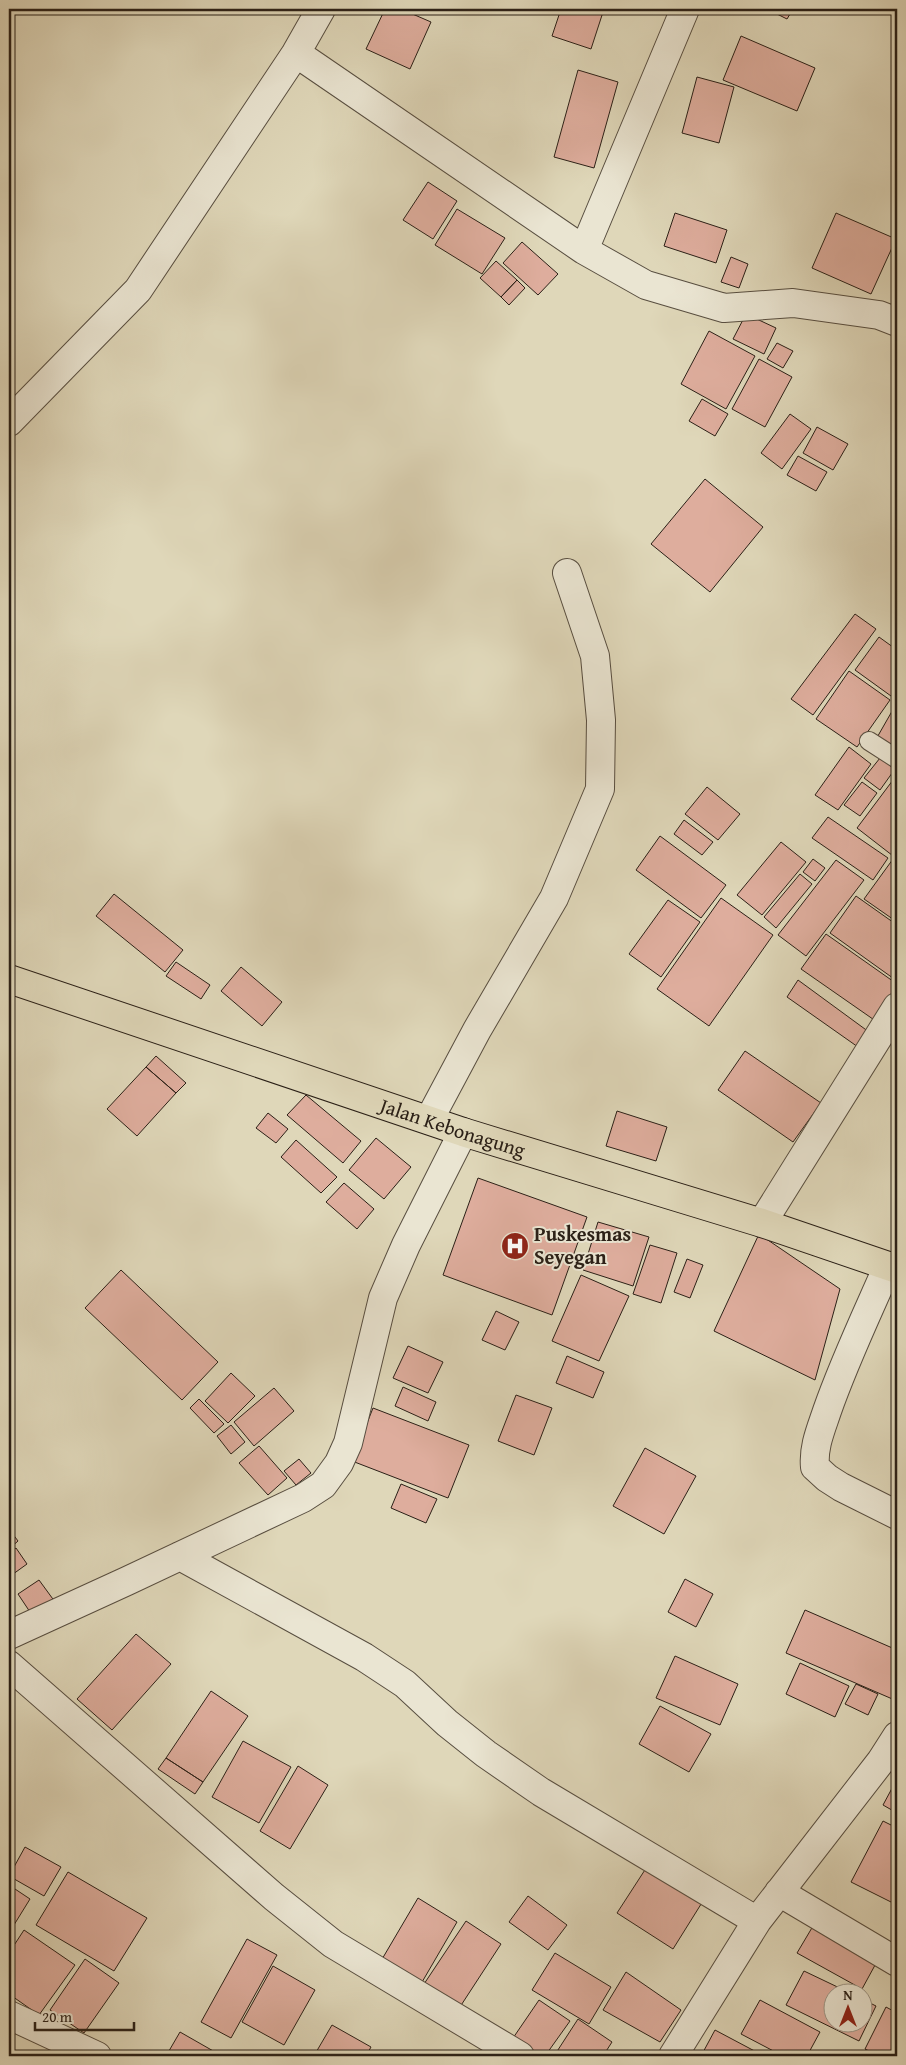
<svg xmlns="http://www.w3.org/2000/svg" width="906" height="2065" font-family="'Gentium Book Plus',serif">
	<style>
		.building { fill: #dead9d; stroke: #2b2017 }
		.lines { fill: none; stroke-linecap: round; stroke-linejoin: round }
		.service-casing { stroke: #584e40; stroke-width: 20 }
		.minor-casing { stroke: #584e40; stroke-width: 30 }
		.primary-casing { stroke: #2b2017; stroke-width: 30 }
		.service { stroke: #eae5d2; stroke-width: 18 }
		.minor { stroke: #eae5d2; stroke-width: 28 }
		.primary { stroke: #dfd7b9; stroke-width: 28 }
		.labels { text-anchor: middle; stroke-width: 4; stroke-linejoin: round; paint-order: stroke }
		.street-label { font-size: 20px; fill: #2b2017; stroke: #eae5d2 }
		.poi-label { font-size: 20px; font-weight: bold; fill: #2b2017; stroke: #eae5d2; text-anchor: start }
	</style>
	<rect width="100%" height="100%" fill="#dfd7b9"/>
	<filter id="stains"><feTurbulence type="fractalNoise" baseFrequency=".004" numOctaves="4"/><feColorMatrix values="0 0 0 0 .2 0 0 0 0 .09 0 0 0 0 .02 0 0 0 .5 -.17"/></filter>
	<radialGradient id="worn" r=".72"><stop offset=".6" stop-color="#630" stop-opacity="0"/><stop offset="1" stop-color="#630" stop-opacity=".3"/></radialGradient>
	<path class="building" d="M385,9H401L431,22L410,69L366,49Z
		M561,9H604L591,49L552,36Z
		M767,9H793L787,19Z
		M741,36L815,68L797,111L723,80Z
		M578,70L618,82L594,168L554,157Z
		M697,77L734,87L719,143L682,133Z
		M428,182L457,201L433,239L403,220Z
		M457,209L505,238L482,274L435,245Z
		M675,213L727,230L716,263L664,246Z
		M836,213L896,239L871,294L812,268Z
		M522,242L558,274L538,295L503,263Z
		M731,257L748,264L739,288L721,282Z
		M496,261L517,280L501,297L480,278Z
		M517,280L525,288L509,305L501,297Z
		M746,314L776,328L764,354L733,339Z
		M709,331L755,356L726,409L681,384Z
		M777,343L793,351L783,368L767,359Z
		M759,359L792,377L765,427L732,409Z
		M702,399L728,414L715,436L689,421Z
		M790,414L811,429L782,469L761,453Z
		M817,427L848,444L833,470L803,453Z
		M798,456L827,472L816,491L787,475Z
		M705,479L763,527L710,592L651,544Z
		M855,614L876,629L813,715L791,699Z
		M879,637L897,650V688L891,696L855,670Z
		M849,671L890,700L857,747L816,719Z
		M895,706L897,707V754L875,741Z
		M849,747L871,764L838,810L815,795Z
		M880,758L895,769L880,790L864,778Z
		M896,776H897V859L857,828Z
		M862,782L877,793L860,816L844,805Z
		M707,787L740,814L718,840L685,814Z
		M828,817L888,858L873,880L812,838Z
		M684,820L713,842L702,855L674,834Z
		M660,836L726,885L701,918L636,870Z
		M781,842L806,862L762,915L737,895Z
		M813,859L825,868L815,881L803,872Z
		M893,859L897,862V922L864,899Z
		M836,860L864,880L806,956L778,935Z
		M800,874L812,884L776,928L764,917Z
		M114,894L183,950L165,972L96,916Z
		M856,896L897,925V981L830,933Z
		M721,898L773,935L709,1026L657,989Z
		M668,900L700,922L661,977L629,954Z
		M826,934L897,984V999L880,1024L801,969Z
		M176,962L210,985L201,999L166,976Z
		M241,967L282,1002L262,1026L221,991Z
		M798,980L869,1032L858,1047L787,997Z
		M745,1051L821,1103L793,1142L718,1090Z
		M156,1056L186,1083L176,1093L146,1067Z
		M146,1067L176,1093L137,1136L107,1109Z
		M306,1095L361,1141L343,1163L287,1115Z
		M617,1111L667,1127L656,1161L606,1146Z
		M268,1113L288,1129L276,1143L256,1128Z
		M376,1138L411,1167L384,1199L349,1170Z
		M296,1140L337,1177L321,1193L281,1157Z
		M478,1178L587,1217L552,1315L443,1275Z
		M344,1183L374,1209L357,1229L326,1202Z
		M598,1222L649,1237L633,1286L583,1270Z
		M759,1234L840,1289L815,1380L714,1331Z
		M650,1245L677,1253L661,1303L633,1294Z
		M687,1259L703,1265L690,1298L674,1292Z
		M121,1270L218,1362L182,1400L85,1308Z
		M581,1275L629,1296L599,1361L552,1341Z
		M496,1311L519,1322L505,1350L482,1340Z
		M408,1346L443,1362L428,1393L393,1378Z
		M567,1356L604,1372L593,1398L556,1383Z
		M231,1373L255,1396L228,1423L205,1401Z
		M403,1387L436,1402L428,1421L395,1406Z
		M274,1388L294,1411L254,1446L234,1422Z
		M516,1395L552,1408L534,1455L498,1441Z
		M199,1399L224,1424L214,1433L190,1408Z
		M373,1408L469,1445L448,1498L352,1461Z
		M231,1425L245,1442L231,1454L217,1436Z
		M259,1446L287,1478L268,1495L239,1463Z
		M645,1448L696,1476L664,1534L613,1506Z
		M299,1459L311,1473L296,1485L284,1471Z
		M401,1484L437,1499L426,1523L391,1508Z
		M9,1529L18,1541L9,1549Z
		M16,1548L27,1564L9,1577V1553Z
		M685,1579L713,1594L696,1627L668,1612Z
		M39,1580L58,1606L36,1621L18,1594Z
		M805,1610L897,1650V1701L786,1653Z
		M136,1634L171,1664L112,1730L77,1699Z
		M675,1656L738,1684L720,1725L656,1698Z
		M800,1663L849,1686L835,1717L786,1694Z
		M856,1684L878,1694L868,1715L845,1704Z
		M211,1691L248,1716L203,1782L166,1758Z
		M660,1706L711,1734L689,1772L639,1744Z
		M243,1741L291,1767L259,1823L212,1797Z
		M166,1758L203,1782L195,1794L158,1769Z
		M298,1766L328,1785L290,1849L260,1831Z
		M897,1779V1813L883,1805Z
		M883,1821L897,1828V1905L851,1882Z
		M25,1847L61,1867L44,1896L9,1876Z
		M652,1859L708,1893L673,1949L617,1913Z
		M68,1872L147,1918L114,1971L36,1925Z
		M9,1885L30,1899L9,1933Z
		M528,1896L567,1925L548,1950L509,1922Z
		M418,1898L457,1922L418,1989L378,1966Z
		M466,1921L501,1944L456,2013L420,1990Z
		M816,1921L880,1956L862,1989L797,1953Z
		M24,1930L75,1965L39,2015L9,1994V1953Z
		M247,1939L277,1955L231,2038L201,2022Z
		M555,1953L611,1987L589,2024L532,1990Z
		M85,1959L119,1983L84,2033L50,2010Z
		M273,1966L315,1990L284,2045L242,2022Z
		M804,1971L848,1992H834V2022H864V2000L876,2006L859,2041L786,2005Z
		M626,1972L681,2010L660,2042L603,2010Z
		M539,2000L570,2021L545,2056H532L511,2041Z
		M760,2000L820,2032L807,2056H783L741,2034Z
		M886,2007L897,2013V2056H879L865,2049Z
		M578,2019L612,2042L603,2056H554Z
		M332,2025L371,2047L366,2056H319L315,2054Z
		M715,2030L764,2056H701Z
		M180,2032L222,2056H166Z"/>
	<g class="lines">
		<g class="service-casing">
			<path id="service" d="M869,741L897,759"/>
		</g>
		<g class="minor-casing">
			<path id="minor" d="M296,53L584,250L646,285L724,308L793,303L879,315L897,322
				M584,250L685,9
				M9,422L138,290L296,53L321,9
				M429,1120L477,1030L554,898L600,789L601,720L595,656L567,573
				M762,1223L897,1007
				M888,1266C867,1314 844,1362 827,1411C821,1429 813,1447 815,1467L827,1478L841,1487L897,1515
				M180,1556L364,1657L405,1684L447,1723L486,1754L541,1792L757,1921
				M9,1635L127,1581L303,1498L323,1485L339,1463L348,1443L383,1298L406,1245L463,1132
				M9,1665L274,1897L333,1944L520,2056
				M779,1892L897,1962
				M9,2015L97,2056
				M673,2056L757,1921L881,1761L897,1736"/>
		</g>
		<g class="primary-casing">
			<g id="primary">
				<path id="s1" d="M9,979L463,1132L762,1223L897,1269"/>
			</g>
		</g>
		<use href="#service" class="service"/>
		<use href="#minor" class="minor"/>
		<use href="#primary" class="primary"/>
	</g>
	<defs>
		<g id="hospital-disc" transform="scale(1.4375)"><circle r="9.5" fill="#8f2418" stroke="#eae5d2"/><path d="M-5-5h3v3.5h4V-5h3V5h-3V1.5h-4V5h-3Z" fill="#fff"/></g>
	</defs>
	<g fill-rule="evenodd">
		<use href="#hospital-disc" x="515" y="1246"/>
	</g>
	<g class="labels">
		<g class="street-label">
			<text dy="7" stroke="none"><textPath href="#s1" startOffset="468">Jalan Kebonagung</textPath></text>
		</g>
		<g class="poi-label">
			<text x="534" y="1241">Puskesmas<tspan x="534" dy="23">Seyegan</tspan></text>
		</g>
	</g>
	<rect width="906" height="2065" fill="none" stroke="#dfd7b9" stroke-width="30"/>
	<rect x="10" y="10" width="886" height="2045" fill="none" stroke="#2b2017" stroke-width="2.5"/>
	<rect x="15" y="15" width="876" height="2035" fill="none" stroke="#2b2017"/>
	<g transform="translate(848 2008)"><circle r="24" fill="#eae5d2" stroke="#9e9687"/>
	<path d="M0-4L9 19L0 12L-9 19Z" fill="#8f2418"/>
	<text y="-8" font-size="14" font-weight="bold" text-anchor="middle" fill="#2b2017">N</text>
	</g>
	<path d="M35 2022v8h99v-8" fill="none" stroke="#2b2017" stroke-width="2.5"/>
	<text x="42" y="2022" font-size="15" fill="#2b2017" stroke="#eae5d2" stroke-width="4" paint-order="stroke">20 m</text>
	<rect width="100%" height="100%" filter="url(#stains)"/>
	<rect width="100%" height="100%" fill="url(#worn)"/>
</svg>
